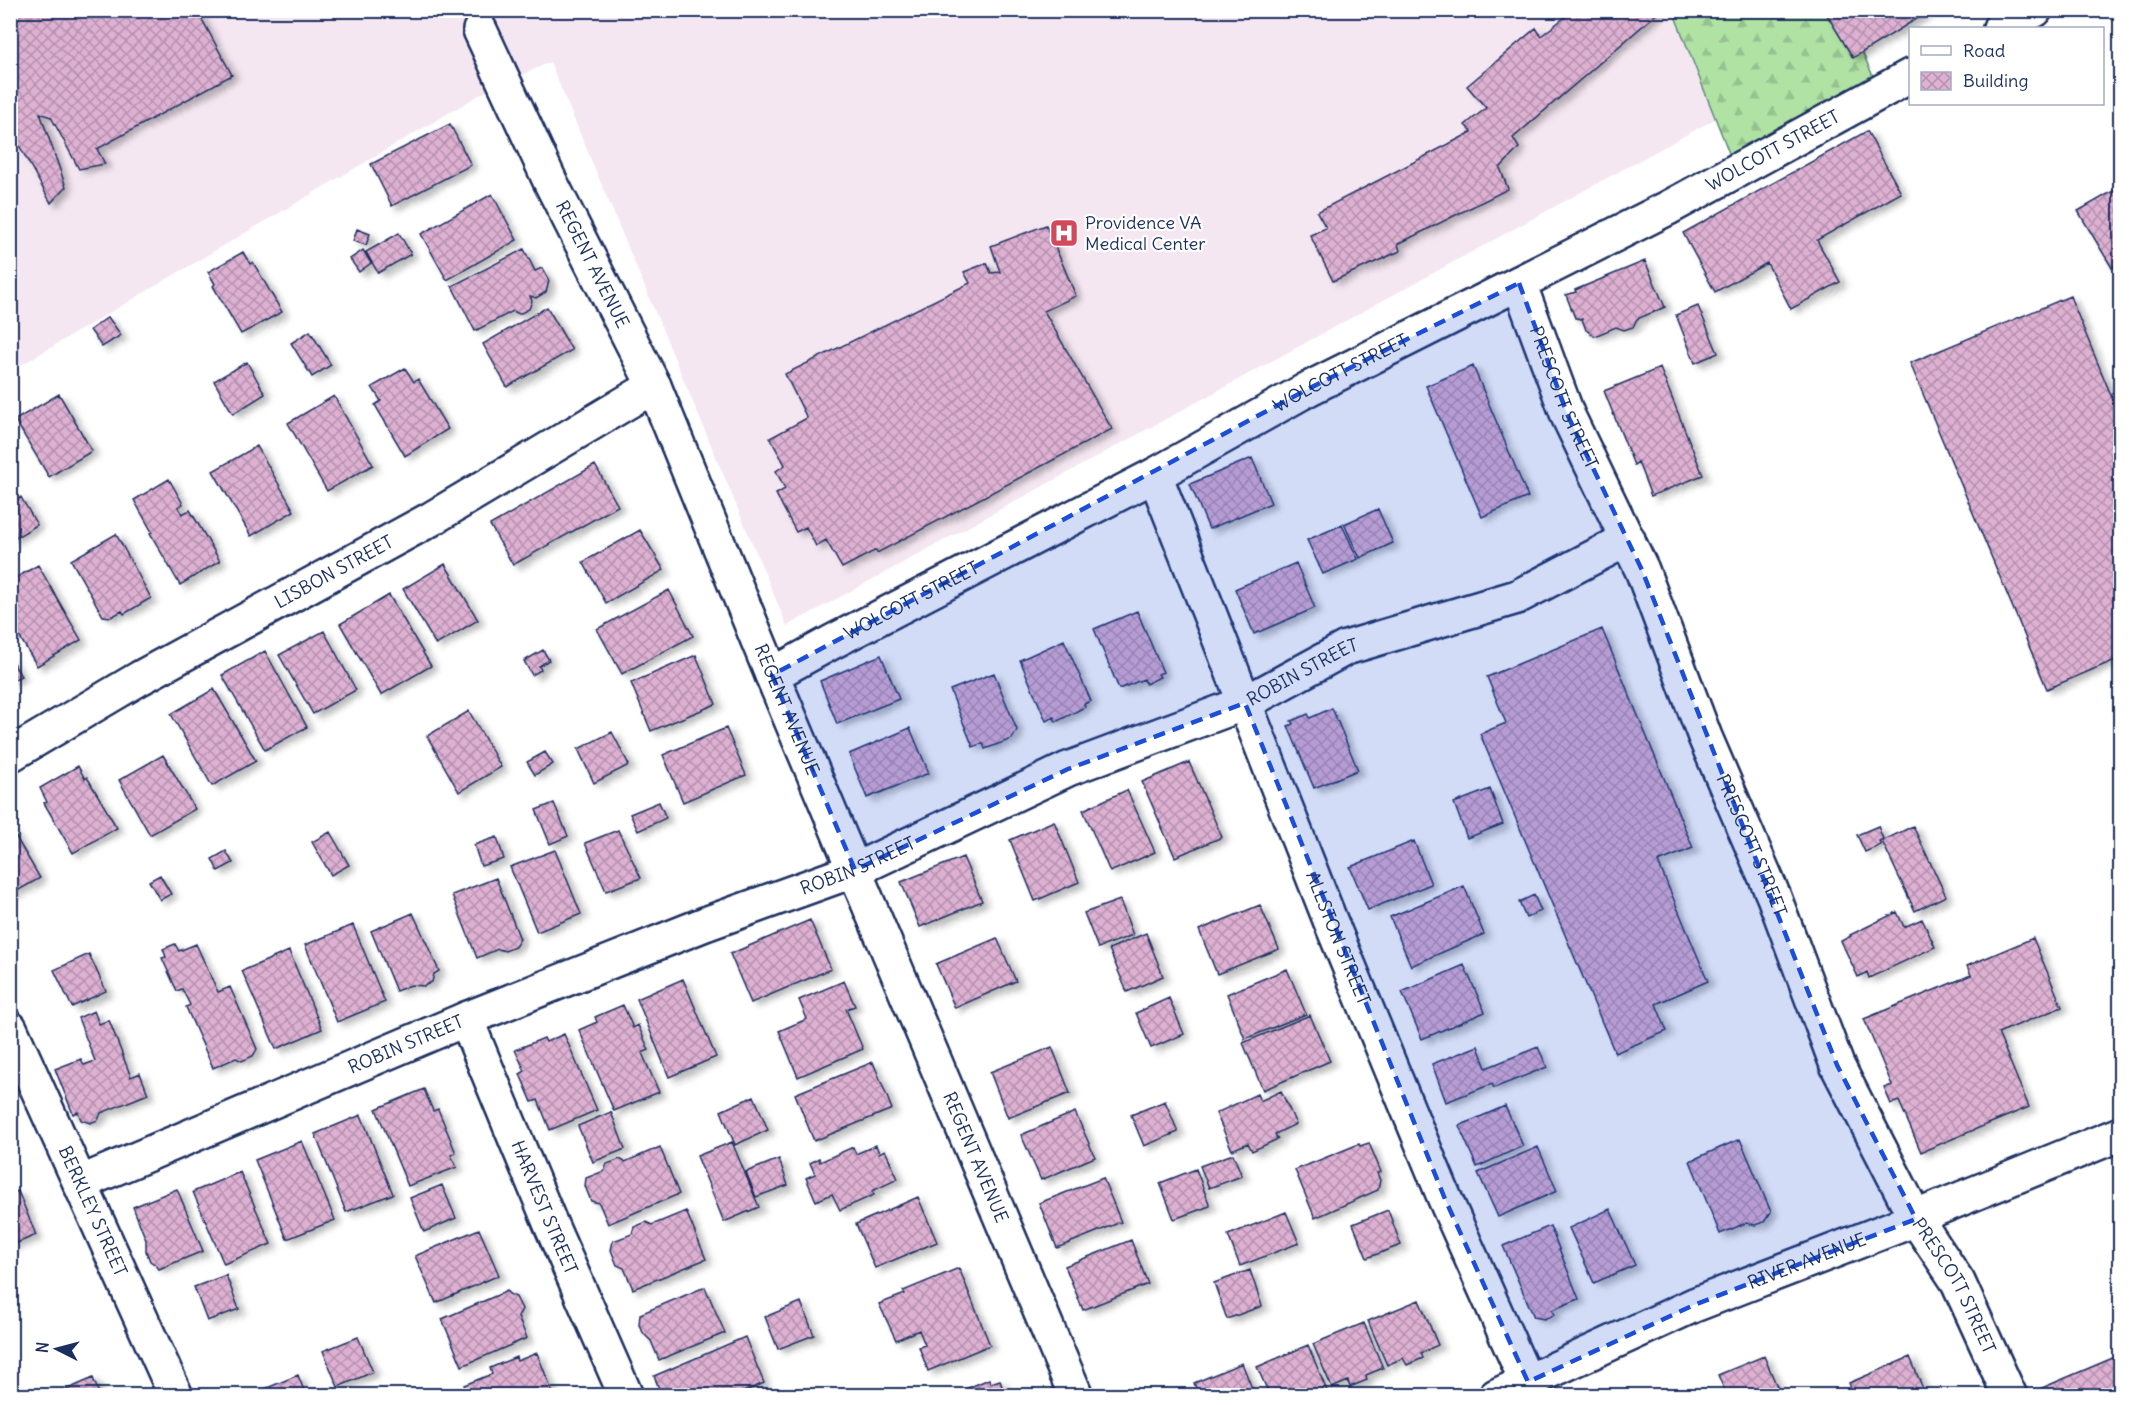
<svg xmlns="http://www.w3.org/2000/svg" width="2131" height="1406" font-family="Delius,sans-serif">
	<style>
		.built { fill: #f5e7f2 }
		.forest { fill: url(#forest-firs); stroke: #658880; stroke-width: 1.5 }
		.building { fill: url(#building-cross-hatch); stroke: #1b2f5e; stroke-width: 1.5; filter: url(#shadow) }
		.lines { fill: none; stroke-linecap: round; stroke-linejoin: round }
		.minor-casing { stroke: #1b2f5e; stroke-width: 38 }
		.tertiary-casing { stroke: #1b2f5e; stroke-width: 38 }
		.minor { stroke: #fff; stroke-width: 33 }
		.tertiary { stroke: #fff; stroke-width: 33 }
		.marked { fill: #1d4ed8; fill-opacity: 0.2; stroke: #1d4ed8; stroke-width: 4.5; stroke-dasharray: 12 8; stroke-linejoin: round }
		.labels { text-anchor: middle; stroke-width: 4.5; stroke-linejoin: round; paint-order: stroke }
		.street-label { font-size: 18px; fill: #1b2f5e; stroke: #fff }
		.poi-label { font-size: 18px; fill: #1b2f5e; stroke: #fff; text-anchor: start }
	</style>
	<defs>
		<pattern id="forest-firs" width="22" height="20" patternUnits="userSpaceOnUse" patternTransform="scale(1.5)"><rect width="22" height="20" fill="#afe2a3"/><path d="M5 1l3.5 6h-7zM16 11l3.5 6h-7z" fill="#96c28f"/></pattern>
		<pattern id="building-cross-hatch" width="8" height="8" patternUnits="userSpaceOnUse" patternTransform="scale(1.5)"><rect width="8" height="8" fill="#deb0d2"/><path d="M0 0l8 8M0 8l8-8" fill="none" stroke="#b390ae"/></pattern>
		<filter id="shadow"><feDropShadow dx="6" dy="4" stdDeviation="3" flood-color="#0004"/></filter>
	</defs>
	<rect width="100%" height="100%" fill="#fff"/>
	<filter id="ink" filterUnits="userSpaceOnUse"><feTurbulence type="fractalNoise" baseFrequency=".0167" numOctaves="2"/><feDisplacementMap in="SourceGraphic" scale="12" xChannelSelector="R" yChannelSelector="G"/><feConvolveMatrix kernelMatrix="1 2 1 2 8 2 1 2 1" color-interpolation-filters="sRGB"/></filter>
	<g filter="url(#ink)">
		<path class="built" d="M1720,10L1761,94L787,626L550,62L481,94L11,371L10,11Z"/>
		<path class="forest" d="M1673,11H1844L1876,83L1731,158Z"/>
		<path class="building" d="M10,10H197L232,75L97,149L105,164L79,169L51,117L40,113L66,187L51,203L10,129Z
			M1562,10H1661L1513,138L1519,148L1500,168L1508,189L1398,244L1400,251L1333,281L1310,235L1326,228L1317,212L1472,132L1465,125L1486,108L1467,86L1536,28L1541,36L1565,17Z
			M1824,10H1931L1853,58Z
			M450,124L471,165L392,206L371,164Z
			M1867,131L1901,193L1817,240L1840,282L1791,309L1767,263L1715,292L1683,233Z
			M2120,187V263L2112,268L2078,211Z
			M492,194L517,240L447,280L421,234Z
			M1046,225L1076,296L1044,311L1112,429L877,553L876,550L842,568L826,540L816,546L806,527L796,532L776,494L785,489L776,471L785,465L770,438L807,418L785,374L970,283L964,272L987,263L991,273L1000,272L991,246Z
			M357,229L370,234L366,245L353,241Z
			M399,233L411,254L378,273L366,252Z
			M524,249L535,271L542,268L549,281L546,292L536,298L530,296L532,301L529,309L519,314L513,311L475,331L452,286Z
			M363,250L371,263L359,272L350,259Z
			M243,252L250,264L253,262L282,312L241,334L213,286L215,284L208,272Z
			M1645,261L1665,307L1637,319L1633,327L1624,330L1616,327L1595,336L1586,330L1582,319L1575,318L1566,295L1576,292L1575,290Z
			M2070,296L2120,417V658L2047,689L1910,363Z
			M1698,306L1718,353L1695,363L1676,315Z
			M547,307L572,350L507,387L483,344Z
			M108,317L121,335L102,347L90,330Z
			M310,331L331,365L312,377L291,343Z
			M247,362L265,394L233,414L214,381Z
			M1473,366L1528,497L1482,517L1426,386Z
			M405,368L414,382L418,379L448,429L405,456L375,405L381,401L372,387Z
			M1660,368L1703,475L1651,496L1638,462L1634,465L1604,391Z
			M59,394L92,451L49,477L15,420Z
			M334,396L373,465L327,491L288,423Z
			M257,446L294,511L251,536L213,471Z
			M1252,458L1271,503L1209,529L1190,484Z
			M595,465L618,506L513,565L490,525Z
			M169,479L183,504L178,507L182,514L190,510L220,561L180,585L150,533L152,532L134,500Z
			M21,497L37,525L10,541V504Z
			M1378,509L1393,543L1360,558L1344,524Z
			M1342,525L1358,559L1323,574L1307,540Z
			M640,530L664,570L606,603L583,562Z
			M116,534L151,598L124,614L122,611L111,617L103,616L71,560Z
			M1296,563L1315,608L1254,634L1235,589Z
			M445,564L478,620L436,645L403,589Z
			M38,565L81,640L37,666L10,621V581Z
			M669,590L693,636L622,674L597,629Z
			M389,595L431,666L381,695L340,624Z
			M1137,611L1163,672L1158,674L1160,677L1146,684L1144,679L1119,689L1094,629Z
			M1602,629L1693,848L1658,862L1708,981L1656,1004L1667,1031L1615,1053L1480,734L1506,723L1487,677Z
			M324,631L356,690L313,714L279,655Z
			M1064,640L1091,701L1084,704L1085,707L1056,722L1054,717L1046,721L1020,660Z
			M543,650L549,660L539,666L541,670L532,675L524,661Z
			M265,651L307,727L265,750L222,675Z
			M696,655L716,704L651,731L631,683Z
			M881,655L899,699L837,724L820,681Z
			M10,658L21,676L10,682Z
			M994,673L1017,730L1012,739L985,749L983,743L973,747L950,690Z
			M214,689L256,761L212,786L171,714Z
			M1332,708L1358,770L1314,788L1288,726L1293,724L1291,721L1308,714L1310,718Z
			M469,711L501,767L459,792L427,736Z
			M726,728L746,775L683,802L663,755Z
			M910,728L929,773L867,798L849,754Z
			M612,732L629,765L594,783L578,749Z
			M545,752L553,764L535,775L527,762Z
			M163,755L195,809L150,835L119,780Z
			M1189,762L1222,837L1175,857L1142,782Z
			M78,766L85,779L87,777L117,828L73,853L44,803L47,802L40,788Z
			M1490,789L1503,824L1467,838L1454,803Z
			M1127,790L1155,852L1110,872L1083,810Z
			M659,802L666,818L638,831L630,814Z
			M554,803L568,836L550,844L536,810Z
			M1054,821L1079,882L1035,901L1010,840Z
			M1878,826L1883,839L1879,841L1881,845L1865,852L1857,835Z
			M1913,826L1946,896L1915,911L1882,841Z
			M10,827L40,878L10,895Z
			M618,830L641,878L606,891L585,843Z
			M330,832L349,865L331,875L312,842Z
			M497,837L504,859L481,866L474,845Z
			M1414,841L1431,884L1368,910L1350,867Z
			M555,850L581,914L537,932L510,867Z
			M226,851L233,863L218,871L212,859Z
			M963,857L982,901L920,927L901,882Z
			M160,875L171,894L160,900L149,881Z
			M496,878L520,939L515,947L505,951L498,949L477,958L452,895Z
			M1464,886L1484,934L1411,966L1390,917Z
			M1534,895L1541,911L1526,918L1519,902Z
			M1120,900L1133,935L1098,948L1084,913Z
			M1260,905L1279,949L1217,974L1199,930Z
			M1897,912L1904,927L1922,919L1935,947L1869,978L1867,972L1858,977L1841,941L1851,936L1850,935Z
			M413,913L439,971L434,974L432,982L424,986L411,985L396,991L371,931Z
			M810,920L831,969L751,1003L730,954Z
			M353,925L385,1002L337,1022L305,945Z
			M1146,933L1163,976L1127,992L1109,949Z
			M997,938L1016,981L955,1008L936,964Z
			M2033,938L2062,1007L1998,1033L2029,1107L1921,1152L1899,1101L1891,1104L1884,1088L1892,1085L1864,1019L1971,975L1967,966Z
			M175,944L179,951L196,944L218,992L230,987L257,1049L253,1056L242,1061L236,1058L213,1068L186,1007L190,1005L182,989L177,991L162,958L166,957L163,949Z
			M289,951L322,1029L276,1049L242,971Z
			M89,954L106,991L72,1007L54,970Z
			M1464,965L1485,1012L1422,1039L1402,992Z
			M1287,969L1306,1014L1245,1039L1227,994Z
			M683,979L716,1057L669,1077L637,999Z
			M844,981L855,1006L846,1009L863,1049L798,1077L779,1031L807,1019L799,1000Z
			M1169,998L1184,1034L1151,1048L1136,1013Z
			M623,1005L633,1028L638,1025L649,1050L642,1053L659,1092L614,1111L579,1030L597,1022L595,1017Z
			M94,1011L99,1024L109,1020L131,1077L140,1073L148,1094L101,1113L98,1120L90,1123L81,1120L78,1112L73,1114L55,1069L81,1059L84,1065L95,1061L78,1018Z
			M1310,1015L1330,1061L1263,1090L1243,1043Z
			M564,1034L597,1110L550,1130L538,1100L532,1102L520,1074L525,1071L515,1050L544,1038L546,1042Z
			M1478,1046L1486,1068L1538,1047L1547,1067L1494,1088L1492,1084L1446,1102L1432,1064Z
			M1052,1047L1070,1093L1008,1118L990,1072Z
			M873,1062L892,1109L814,1141L795,1094Z
			M424,1089L433,1111L438,1109L456,1153L451,1155L457,1167L408,1186L376,1109Z
			M1281,1091L1296,1124L1275,1134L1278,1139L1252,1151L1248,1143L1232,1150L1216,1113L1257,1094L1260,1101Z
			M754,1096L768,1130L735,1145L721,1111Z
			M1165,1101L1178,1132L1144,1146L1131,1115Z
			M1505,1106L1523,1146L1477,1167L1459,1126Z
			M611,1112L625,1149L593,1162L578,1126Z
			M1075,1112L1095,1157L1041,1180L1021,1135Z
			M361,1115L393,1194L346,1212L315,1134Z
			M1740,1139L1771,1212L1764,1222L1755,1225L1746,1223L1720,1234L1690,1161Z
			M302,1141L335,1220L287,1239L255,1160Z
			M732,1142L759,1207L724,1222L697,1156Z
			M1369,1143L1381,1172L1377,1173L1380,1180L1378,1190L1315,1218L1295,1170L1359,1144L1360,1146Z
			M876,1145L879,1153L885,1150L898,1179L872,1191L874,1195L840,1210L832,1194L816,1201L806,1178L815,1174L810,1163L819,1158L820,1162L853,1147L856,1154Z
			M660,1147L679,1194L608,1224L599,1203L591,1201L585,1186L586,1178L604,1171L607,1164L620,1159L625,1162Z
			M1538,1147L1557,1191L1498,1217L1478,1173Z
			M1233,1154L1242,1176L1209,1188L1200,1166Z
			M779,1159L788,1185L756,1197L746,1172Z
			M1196,1169L1210,1206L1174,1219L1160,1183Z
			M240,1172L271,1244L224,1264L193,1192Z
			M1103,1178L1121,1222L1057,1248L1039,1203Z
			M442,1185L456,1218L424,1232L410,1198Z
			M177,1189L203,1251L159,1269L156,1265L150,1261L146,1251V1240L133,1207Z
			M18,1191L36,1235L10,1246V1194Z
			M918,1197L937,1242L875,1268L856,1224Z
			M1610,1209L1635,1265L1594,1283L1569,1228Z
			M1388,1210L1401,1245L1367,1258L1353,1224Z
			M686,1211L706,1259L633,1289L624,1268L617,1265L611,1250L613,1241L632,1234L634,1227L646,1222L652,1225Z
			M1286,1212L1299,1243L1240,1266L1228,1235Z
			M1550,1226L1579,1299L1552,1310L1554,1315L1544,1319L1534,1317L1503,1246Z
			M479,1229L499,1275L436,1303L415,1256Z
			M1131,1240L1148,1284L1083,1310L1065,1266Z
			M959,1268L990,1345L928,1371L919,1347L925,1345L919,1330L896,1340L879,1304L905,1294L903,1291Z
			M1250,1270L1262,1306L1227,1319L1214,1283Z
			M226,1275L239,1309L207,1321L194,1287Z
			M705,1287L725,1333L659,1360L651,1341L644,1334L639,1325L640,1314Z
			M507,1291L509,1294L516,1297L522,1309L518,1317L527,1338L462,1366L442,1319Z
			M1419,1300L1438,1345L1421,1353L1423,1358L1407,1365L1403,1358L1387,1365L1368,1321Z
			M801,1302L814,1335L778,1349L765,1317Z
			M1364,1323L1383,1368L1366,1375L1367,1380L1350,1387L1348,1381L1332,1388L1313,1344Z
			M358,1337L373,1372L338,1387L323,1351Z
			M745,1337L764,1383L734,1396H662L654,1376Z
			M1308,1345L1327,1391L1324,1392L1326,1396H1270L1257,1367Z
			M537,1353L554,1396H469L464,1385L492,1374L490,1368L516,1357L517,1361Z
			M2120,1355V1396H2023Z
			M1764,1356L1781,1396H1727L1718,1375Z
			M1910,1357L1926,1396H1854L1849,1383Z
			M1242,1363L1255,1396H1199L1194,1383Z
			M298,1375L306,1396H248Z
			M93,1378L100,1396H52Z
			M989,1379L991,1383L1000,1380L1005,1396H949Z"/>
		<g class="lines">
			<g class="minor-casing">
				<g id="minor">
					<path d="M2000,28L2035,10"/>
					<path id="s1" d="M480,30L550,181L654,386L772,675L1076,1396"/>
					<path id="s2" d="M1519,283L1568,416L1642,570L1705,737L1774,897L1837,1065L1916,1219L1958,1282L2010,1396"/>
					<path id="s3" d="M1155,475L1330,920L1445,1199L1533,1396"/>
					<path id="s4" d="M772,675L832,642L1155,475L1308,389L1668,208L1910,76"/>
					<path id="s5" d="M10,755L140,678L431,519L654,386"/>
					<path id="s6" d="M466,1019L551,1225L626,1396"/>
					<path id="s7" d="M10,1028L176,1396"/>
					<path id="s8" d="M80,1183L466,1019L705,924L855,870L1068,769L1245,703L1346,648L1517,597L1628,539"/>
				</g>
			</g>
			<g class="tertiary-casing">
				<g id="tertiary">
					<path id="s9" d="M1496,1396L1694,1305L1916,1219L1926,1213L2120,1134"/>
				</g>
			</g>
			<use href="#minor" class="minor"/>
			<use href="#tertiary" class="tertiary"/>
		</g>
	</g>
	<path class="marked" d="M1519,283L1568,416L1642,570L1837,1065L1916,1219L1694,1305L1528,1382L1445,1199L1245,703L1068,769L855,870L772,675L1308,389Z"/>
	<defs>
		<g id="hospital-square" transform="scale(1.5)"><rect x="-9" y="-9" width="18" height="18" rx="4" fill="#d1495b" stroke="#fff"/><path d="M-5-5h3v3.5h4V-5h3V5h-3V1.5h-4V5h-3Z" fill="#fff"/></g>
	</defs>
	<g fill-rule="evenodd">
		<use href="#hospital-square" x="1064" y="233"/>
	</g>
	<g class="labels">
		<g class="street-label">
			<text dy="6" stroke="none"><textPath href="#s4" startOffset="1130">WOLCOTT STREET</textPath></text>
			<text dy="6" stroke="none"><textPath href="#s1" startOffset="260">REGENT AVENUE</textPath></text>
			<text dy="6" stroke="none"><textPath href="#s4" startOffset="644">WOLCOTT STREET</textPath></text>
			<text dy="6" stroke="none"><textPath href="#s2" startOffset="123">PRESCOTT STREET</textPath></text>
			<text dy="6" stroke="none"><textPath href="#s5" startOffset="372">LISBON STREET</textPath></text>
			<text dy="6" stroke="none"><textPath href="#s4" startOffset="158">WOLCOTT STREET</textPath></text>
			<text dy="6" stroke="none"><textPath href="#s8" startOffset="1326">ROBIN STREET</textPath></text>
			<text dy="6" stroke="none"><textPath href="#s1" startOffset="746">REGENT AVENUE</textPath></text>
			<text dy="6" stroke="none"><textPath href="#s2" startOffset="609">PRESCOTT STREET</textPath></text>
			<text dy="6" stroke="none"><textPath href="#s8" startOffset="840">ROBIN STREET</textPath></text>
			<text dy="6" stroke="none"><textPath href="#s3" startOffset="498">ALLSTON STREET</textPath></text>
			<text dy="6" stroke="none"><textPath href="#s8" startOffset="354">ROBIN STREET</textPath></text>
			<text dy="6" stroke="none"><textPath href="#s1" startOffset="1232">REGENT AVENUE</textPath></text>
			<text dy="6" stroke="none"><textPath href="#s6" startOffset="204">HARVEST STREET</textPath></text>
			<text dy="6" stroke="none"><textPath href="#s7" startOffset="201">BERKLEY STREET</textPath></text>
			<text dy="6" stroke="none"><textPath href="#s9" startOffset="339">RIVER AVENUE</textPath></text>
			<text dy="6" stroke="none"><textPath href="#s2" startOffset="1095">PRESCOTT STREET</textPath></text>
		</g>
		<g class="poi-label">
			<text x="1085" y="229">Providence VA<tspan x="1085" dy="21">Medical Center</tspan></text>
		</g>
	</g>
	<rect width="2131" height="1406" fill="none" stroke="#fff" stroke-width="36"/>
	<rect x="18" y="18" width="2095" height="1370" fill="none" stroke="#1b2f5e" stroke-width="2" filter="url(#ink)"/>
	<rect x="1909" y="27" width="195" height="78" fill="#ffffff" stroke="#a4acbf" stroke-width="1.5"/>
	<rect x="1921" y="46" width="30" height="9" fill="#ffffff" stroke="#a4acbf" stroke-width="1.5"/>
	<text x="1963" y="57" font-size="18" fill="#1b2f5e">Road</text>
	<rect x="1921" y="72" width="30" height="18" fill="url(#building-cross-hatch)" stroke="#a4acbf" stroke-width="1.5"/>
	<text x="1963" y="87" font-size="18" fill="#1b2f5e">Building</text>
	<g transform="translate(57 1349) rotate(276)" stroke="#ffffff" stroke-width="4.5" paint-order="stroke">
	<path d="M0-4.5L10 22L0 15L-10 22Z" fill="#1b2f5e"/>
	<text y="-9" font-size="16" font-weight="bold" text-anchor="middle" fill="#1b2f5e">N</text>
	</g>
</svg>
